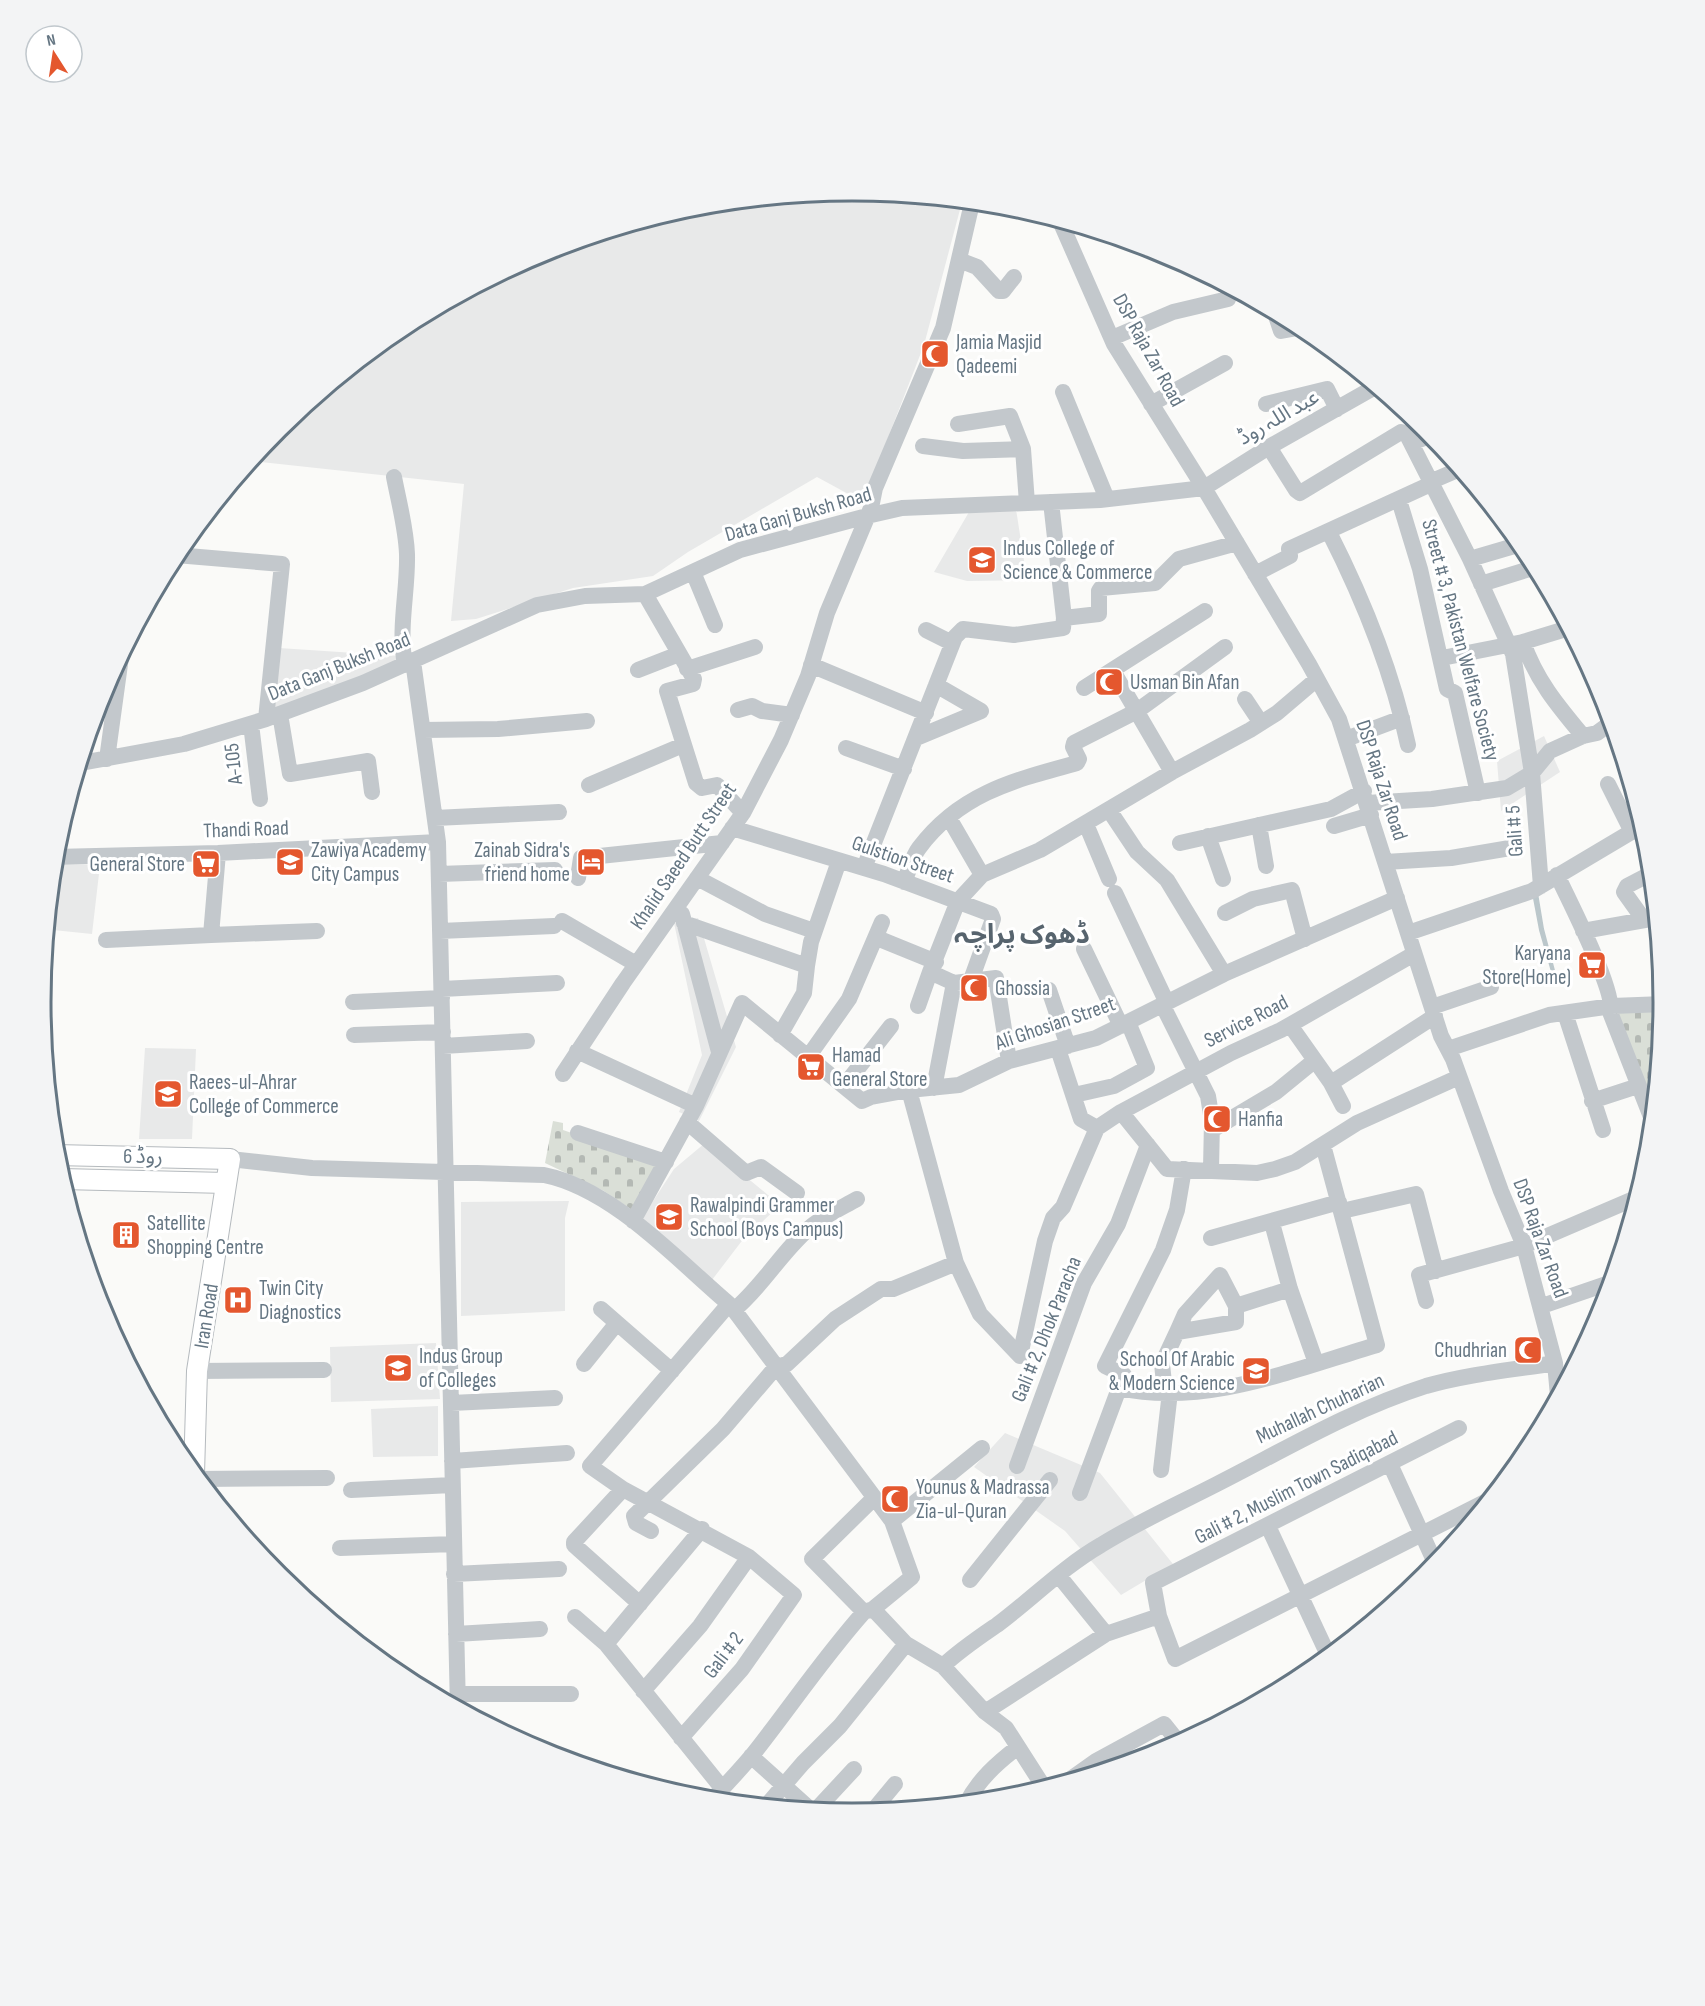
<svg xmlns="http://www.w3.org/2000/svg" width="1705" height="2006" font-family="'Sofia Sans Condensed','Noto Sans Arabic',sans-serif">
	<style>
		.built { fill: #e8e9e9 }
		.cemetery { fill: url(#cemetery-stones) }
		.lines { fill: none; stroke-linecap: round; stroke-linejoin: round }
		.stream { stroke: #bbc7cb; stroke-width: 4 }
		.major-casing { stroke: #b5babe; stroke-width: 22 }
		.minor { stroke: #c3c8cc; stroke-width: 16 }
		.major { stroke: #fff; stroke-width: 20 }
		.labels { text-anchor: middle; stroke-width: 6; stroke-linejoin: round; paint-order: stroke }
		.poi-label { font-size: 21px; fill: #657683; stroke: #fff; text-anchor: start }
		.street-label { font-size: 21px; fill: #657683; stroke: #fff }
		.district-label { font-size: 27px; font-weight: bold; fill: #57646e; stroke: #fff }
		.rim { fill: none; stroke: #657683; stroke-width: 3 }
	</style>
	<defs>
		<pattern id="cemetery-stones" width="16" height="16" patternUnits="userSpaceOnUse" patternTransform="scale(1.5)"><rect width="16" height="16" fill="#dadfd7"/><path d="M2 7V4a2 2 0 0 1 4 0v3zM10 15v-3a2 2 0 0 1 4 0v3z" fill="#b4b9b4"/></pattern>
	</defs>
	<rect width="100%" height="100%" fill="#fafaf8"/>
	<path class="built" d="M853,191L962,202L924,345L863,502L817,477L688,552L653,576L573,588L476,619L451,621L464,484L252,461L279,429L402,328L542,253L694,207Z
		M1016,509L1027,580L967,581L934,572L969,512Z
		M279,648L400,656L398,661L272,712Z
		M1544,736L1560,772L1501,811L1497,761Z
		M62,865H100L92,934L53,930Z
		M698,918L736,1047L699,1121L679,1112L702,1055L674,923Z
		M145,1048L196,1049L192,1139H139Z
		M705,1143L780,1205L741,1242L712,1280L640,1221L674,1169Z
		M569,1201L565,1218V1311L461,1316V1202Z
		M436,1343L440,1399L331,1402L330,1347Z
		M438,1406V1456L373,1457L371,1409Z
		M1005,1433L1100,1473L1173,1564L1121,1595L1065,1531L974,1467Z"/>
	<path class="cemetery" d="M1664,1008L1653,1115L1614,1009Z
		M553,1121L563,1123V1130L659,1163L635,1212L604,1191L545,1163Z"/>
	<g class="lines">
		<path class="stream" d="M1534,893H1536L1542,929L1556,982L1541,930Z"/>
		<g class="major-casing">
			<path id="major" d="M55,1155L230,1159L197,1371L194,1474
				M62,1179L226,1183"/>
		</g>
		<path class="minor" d="M1060,221L1114,344L1204,488L1309,664L1339,719L1441,1036L1453,1059L1501,1191L1524,1246L1555,1363L1558,1396
			M959,260L977,267L999,291H1003L1014,277
			M1275,313L1281,331L1303,327
			M1112,338L1173,312L1228,299L1229,288
			M1063,392L1107,499
			M1151,404L1225,363
			M1266,404L1327,389L1337,409
			M958,424L1010,416L1023,449L1027,503
			M1411,443L1432,435
			M923,446L963,451L1023,449
			M1269,447L1296,490L1300,493L1401,432L1407,435L1470,559L1513,654L1532,773L1541,886
			M394,477C399,503 406,528 407,554C408,591 398,628 405,665
			M1432,481L1460,469
			M1399,500L1420,569L1447,689L1455,693L1478,793
			M1051,502L1064,618
			M1329,532C1364,601 1392,670 1408,745
			M176,555L282,564L266,719
			M1470,559L1521,544
			M693,572L715,625
			M1255,574L1290,556L1289,549L1433,483
			M1481,584L1536,567
			M645,594L694,679L693,684L667,691L696,783L702,788L717,785L743,813
			M926,630L952,643
			M1523,642L1569,628
			M1442,658L1523,642C1536,680 1558,706 1583,736
			M413,661L438,842L458,1709
			M811,665L926,713
			M687,669L755,647
			M638,670L679,654
			M1113,671L1172,772
			M1084,688L1205,611
			M1245,699L1261,723
			M738,710L752,706L762,711L792,715
			M280,714L290,774L368,761L372,792
			M251,724L260,799
			M423,730L498,729L587,721
			M916,738L981,711L936,685
			M1346,739L1402,718
			M846,748L904,769
			M107,759L121,657
			M81,763L184,744L266,719L363,683L537,605L585,596L645,594L740,550L867,516L902,508L1100,500L1204,488L1269,447L1375,387
			M1608,784L1632,832
			M589,785L683,745
			M1367,803L1432,799L1507,788L1532,773L1550,751L1583,736L1597,733L1612,722
			M1109,810L1137,852L1167,880L1224,974
			M435,818L559,812
			M949,818L982,875
			M1086,824L1109,879
			M1259,825L1266,866
			M1334,826L1371,815
			M732,828L884,874L991,914L993,919L971,980
			M1208,836L1223,879
			M1180,843L1331,809L1364,791
			M218,853L211,935L317,931
			M55,857L218,853L438,842
			M1385,862L1451,858L1510,848
			M864,868L955,637L963,629L1014,635L1063,628L1064,618L1099,614V591L1101,588L1155,583L1179,559L1237,543
			M439,874L555,870
			M1557,875C1567,896 1617,994 1610,1012L1653,1122
			M578,878L581,858L722,843
			M697,878L765,914L814,931
			M904,882C909,871 912,857 919,848C960,793 1015,780 1077,763L1079,759L1073,747L1074,743L1137,711L1225,647
			M1115,893L1167,1003
			M1225,913L1253,899L1292,890L1305,939
			M682,914L719,1052
			M1644,920L1624,892L1627,886L1652,873
			M562,921L636,964
			M684,923L807,966L804,993L780,1035
			M440,931L554,926
			M1583,931L1656,918
			M1408,933L1532,891L1643,825
			M877,938L936,962
			M106,940L211,935
			M1084,949L1121,1026
			M807,966L811,942L839,861
			M442,989L557,983
			M1049,990L1068,1046
			M353,1002L442,998
			M918,1006L930,972
			M1163,1006L1208,1096L1212,1121L1211,1169
			M1432,1007L1491,987
			M1565,1013L1603,1130
			M1290,1025L1331,1083L1435,1016
			M354,1035L443,1032
			M443,1046L527,1041
			M1058,1049L1081,1119L1097,1128
			M1448,1049L1549,1015L1612,1006L1664,1004
			M577,1051L696,1106
			M808,1057L849,999L882,922
			M1009,1061L996,978L954,983L930,972L958,901L982,875L1040,850L1172,772L1250,730L1277,713L1317,679
			M563,1074L623,983L743,813L781,740L808,676L827,613L871,508L875,488L943,328L972,203
			M1331,1083L1343,1106
			M844,1086L891,1026
			M934,1088L954,983
			M909,1090L956,1263L980,1314L1020,1356
			M1074,1095L1114,1086L1147,1068L1128,1022
			M1592,1101L1638,1086
			M1121,1112L1167,1169L1257,1173L1275,1169L1295,1162L1357,1123L1459,1077
			M687,1122L746,1173L761,1167L797,1193
			M1097,1128L1121,1112L1231,1053L1281,1030L1414,954
			M1212,1130L1276,1092L1314,1061
			M578,1133L666,1162
			M230,1159L312,1168L544,1175C613,1189 676,1259 729,1304L734,1310L892,1521L912,1577L873,1609L864,1612L812,1559L874,1498
			M1342,1211L1416,1194L1436,1271
			M633,1221L696,1106L742,1003L862,1101L871,1097L909,1090L959,1085L1009,1061L1096,1038L1224,974L1397,898
			M1272,1223L1290,1289L1316,1363
			M1211,1238L1339,1202
			M1426,1301L1419,1275L1524,1246L1638,1197
			M1236,1306L1220,1275L1185,1314L1177,1332L1236,1322V1306L1290,1289
			M1542,1306L1612,1282
			M601,1309L672,1371
			M734,1310C764,1285 783,1249 813,1225C826,1215 843,1207 857,1199
			M1020,1356L1045,1241L1053,1218L1063,1207L1097,1128
			M584,1364L617,1323
			M197,1371L324,1370
			M1119,1388C1205,1407 1295,1369 1377,1345L1323,1145
			M1165,1392L1162,1364L1177,1332
			M451,1403L555,1398
			M452,1461L567,1453
			M1390,1464L1436,1565
			M1017,1466L1084,1283L1118,1224L1148,1145
			M1161,1470L1170,1392
			M198,1479L327,1478
			M623,1489L574,1542V1545L640,1604
			M351,1490L452,1485
			M1080,1493L1124,1375L1105,1366L1163,1250L1177,1210L1184,1169
			M892,1521L982,1448
			M1268,1526L1329,1657
			M651,1531L636,1523L634,1516L723,1429L776,1367L787,1364L835,1319L881,1289H893L956,1263
			M340,1548L454,1544
			M454,1574L559,1569
			M1059,1576L1106,1634
			M970,1580L1050,1480
			M873,1609L906,1644L943,1666L985,1712L1006,1728L1045,1789
			M1159,1616L1175,1659L1491,1499
			M575,1617L606,1644L722,1788
			M456,1634L540,1629
			M606,1644L702,1529
			M943,1666C960,1650 978,1638 997,1625C1032,1599 1063,1567 1101,1545C1138,1522 1178,1504 1217,1484C1286,1449 1351,1410 1426,1386C1467,1374 1513,1370 1555,1363
			M643,1691L700,1626L749,1557
			M458,1694H571
			M985,1712L1106,1634L1159,1616L1153,1583L1459,1428
			M681,1738L742,1669L794,1595L749,1557L623,1489L590,1466L729,1304
			M751,1756L812,1811
			M1065,1783L1096,1761L1164,1724L1180,1744L1216,1725
			M714,1801V1798C727,1783 741,1769 754,1753C791,1706 824,1657 864,1612
			M966,1804C978,1780 997,1763 1018,1747
			M766,1806L803,1763L840,1726L906,1644
			M815,1811L854,1769
			M871,1813L895,1784"/>
		<use href="#major" class="major"/>
	</g>
	<defs>
		<g id="mosque-square" transform="scale(1.5)"><rect x="-9" y="-9" width="18" height="18" rx="4" fill="#e4572e" stroke="#fff"/><path d="M3.5-4.9A6 6 0 1 0 3.5 4.9A5 5 0 1 1 3.5-4.9Z" fill="#fff"/></g>
		<g id="university-square" transform="scale(1.5)"><rect x="-9" y="-9" width="18" height="18" rx="4" fill="#e4572e" stroke="#fff"/><path d="M0-5L7-2L0 1L-7-2ZM-4 1L0 2.5L4 1V4Q0 6-4 4Z" fill="#fff"/></g>
		<g id="hotel-square" transform="scale(1.5)"><rect x="-9" y="-9" width="18" height="18" rx="4" fill="#e4572e" stroke="#fff"/><path d="M-6-4.5h1.5V1H6V5H4.5V3h-9V5H-6ZM-4 0a1.8 1.8 0 1 1 3.6 0ZM.5 0V-2.5h3Q6-2.5 6 0Z" fill="#fff"/></g>
		<g id="supermarket-square" transform="scale(1.5)"><rect x="-9" y="-9" width="18" height="18" rx="4" fill="#e4572e" stroke="#fff"/><path d="M-6-5.5h2.5l.6 2H6L4.5 2H-2.5L-4.4-4H-6ZM-1.5 3.2a1.3 1.3 0 1 0 .1 0ZM3 3.2a1.3 1.3 0 1 0 .1 0Z" fill="#fff"/></g>
		<g id="school-square" transform="scale(1.5)"><rect x="-9" y="-9" width="18" height="18" rx="4" fill="#e4572e" stroke="#fff"/><path d="M0-5L7-2L0 1L-7-2ZM-4 1L0 2.5L4 1V4Q0 6-4 4Z" fill="#fff"/></g>
		<g id="building-square" transform="scale(1.5)"><rect x="-9" y="-9" width="18" height="18" rx="4" fill="#e4572e" stroke="#fff"/><path d="M-4-6H4V6H1V3H-1V6H-4ZM-2.5-4.3h1.7v1.8h-1.7ZM.8-4.3h1.7v1.8H.8ZM-2.5-1h1.7V.8h-1.7ZM.8-1h1.7V.8H.8Z" fill="#fff"/></g>
		<g id="hospital-square" transform="scale(1.5)"><rect x="-9" y="-9" width="18" height="18" rx="4" fill="#e4572e" stroke="#fff"/><path d="M-5-5h3v3.5h4V-5h3V5h-3V1.5h-4V5h-3Z" fill="#fff"/></g>
	</defs>
	<g fill-rule="evenodd">
		<use href="#mosque-square" x="935" y="354"/>
		<use href="#university-square" x="982" y="560"/>
		<use href="#mosque-square" x="1109" y="682"/>
		<use href="#university-square" x="290" y="862"/>
		<use href="#hotel-square" x="591" y="862"/>
		<use href="#supermarket-square" x="206" y="864"/>
		<use href="#supermarket-square" x="1592" y="965"/>
		<use href="#mosque-square" x="974" y="988"/>
		<use href="#supermarket-square" x="811" y="1067"/>
		<use href="#university-square" x="168" y="1094"/>
		<use href="#mosque-square" x="1217" y="1119"/>
		<use href="#school-square" x="669" y="1217"/>
		<use href="#building-square" x="126" y="1235"/>
		<use href="#hospital-square" x="238" y="1300"/>
		<use href="#mosque-square" x="1528" y="1350"/>
		<use href="#university-square" x="398" y="1368"/>
		<use href="#school-square" x="1256" y="1371"/>
		<use href="#mosque-square" x="895" y="1499"/>
	</g>
	<g class="labels">
		<g class="poi-label">
			<text x="956" y="349">Jamia Masjid<tspan x="956" dy="24">Qadeemi</tspan></text>
			<text x="1003" y="555">Indus College of<tspan x="1003" dy="24">Science &amp; Commerce</tspan></text>
			<text x="1130" y="689">Usman Bin Afan</text>
			<text x="311" y="857">Zawiya Academy<tspan x="311" dy="24">City Campus</tspan></text>
			<text x="570" y="857" text-anchor="end">Zainab Sidra's<tspan x="570" dy="24">friend home</tspan></text>
			<text x="185" y="871" text-anchor="end">General Store</text>
			<text x="1571" y="960" text-anchor="end">Karyana<tspan x="1571" dy="24">Store(Home)</tspan></text>
			<text x="995" y="995">Ghossia</text>
			<text x="832" y="1062">Hamad<tspan x="832" dy="24">General Store</tspan></text>
			<text x="189" y="1089">Raees-ul-Ahrar<tspan x="189" dy="24">College of Commerce</tspan></text>
			<text x="1238" y="1126">Hanfia</text>
			<text x="690" y="1212">Rawalpindi Grammer<tspan x="690" dy="24">School (Boys Campus)</tspan></text>
			<text x="147" y="1230">Satellite<tspan x="147" dy="24">Shopping Centre</tspan></text>
			<text x="259" y="1295">Twin City<tspan x="259" dy="24">Diagnostics</tspan></text>
			<text x="1507" y="1357" text-anchor="end">Chudhrian</text>
			<text x="419" y="1363">Indus Group<tspan x="419" dy="24">of Colleges</tspan></text>
			<text x="1235" y="1366" text-anchor="end">School Of Arabic<tspan x="1235" dy="24">&amp; Modern Science</tspan></text>
			<text x="916" y="1494">Younus &amp; Madrassa<tspan x="916" dy="24">Zia-ul-Quran</tspan></text>
		</g>
		<g class="street-label">
			<text transform="translate(1149 350) rotate(61)" y="7">DSP Raja Zar Road</text>
			<text transform="translate(1278 417) rotate(-30)" y="7">عبد اللہ روڈ</text>
			<text transform="translate(798 514) rotate(-16)" y="7">Data Ganj Buksh Road</text>
			<text transform="translate(1461 640) rotate(75)" y="7">Street # 3, Pakistan Welfare Society</text>
			<text transform="translate(339 666) rotate(-22)" y="7">Data Ganj Buksh Road</text>
			<text transform="translate(233 764) rotate(-96)" y="7">A-105</text>
			<text transform="translate(1382 780) rotate(72)" y="7">DSP Raja Zar Road</text>
			<text transform="translate(246 829) rotate(-2)" y="7">Thandi Road</text>
			<text transform="translate(1514 831) rotate(-94)" y="7">Gali # 5</text>
			<text transform="translate(683 856) rotate(-56)" y="7">Khalid Saeed Butt Street</text>
			<text transform="translate(903 859) rotate(19)" y="7">Gulstion Street</text>
			<text transform="translate(1246 1021) rotate(-27)" y="7">Service Road</text>
			<text transform="translate(1055 1023) rotate(-19)" y="7">Ali Ghosian Street</text>
			<text transform="translate(143 1156) rotate(1)" y="7">روڈ 6</text>
			<text transform="translate(1541 1238) rotate(70)" y="7">DSP Raja Zar Road</text>
			<text transform="translate(206 1316) rotate(-81)" y="7">Iran Road</text>
			<text transform="translate(1046 1329) rotate(-68)" y="7">Gali # 2, Dhok Paracha</text>
			<text transform="translate(1320 1408) rotate(-25)" y="7">Muhallah Chuharian</text>
			<text transform="translate(1296 1487) rotate(-27)" y="7">Gali # 2, Muslim Town Sadiqabad</text>
			<text transform="translate(723 1655) rotate(-53)" y="7">Gali # 2</text>
		</g>
		<g class="district-label">
			<text x="1022" y="943">ڈھوک پراچہ</text>
		</g>
	</g>
	<path d="M0 0H1705V2006H0ZM51 1002a801 801 0 1 1 1602 0a801 801 0 1 1-1602 0Z" fill="#f3f4f5" fill-rule="evenodd"/>
	<path class="rim" d="M51 1002a801 801 0 1 1 1602 0a801 801 0 1 1-1602 0Z"/>
	<g transform="translate(54 54) rotate(348)"><circle r="28" fill="#ffffff" stroke="#c1c8cd" stroke-width="1.5"/>
	<path d="M0-4.5L10 22L0 15L-10 22Z" fill="#e4572e"/>
	<text y="-9" font-size="16" font-weight="bold" text-anchor="middle" fill="#657683">N</text>
	</g>
</svg>
